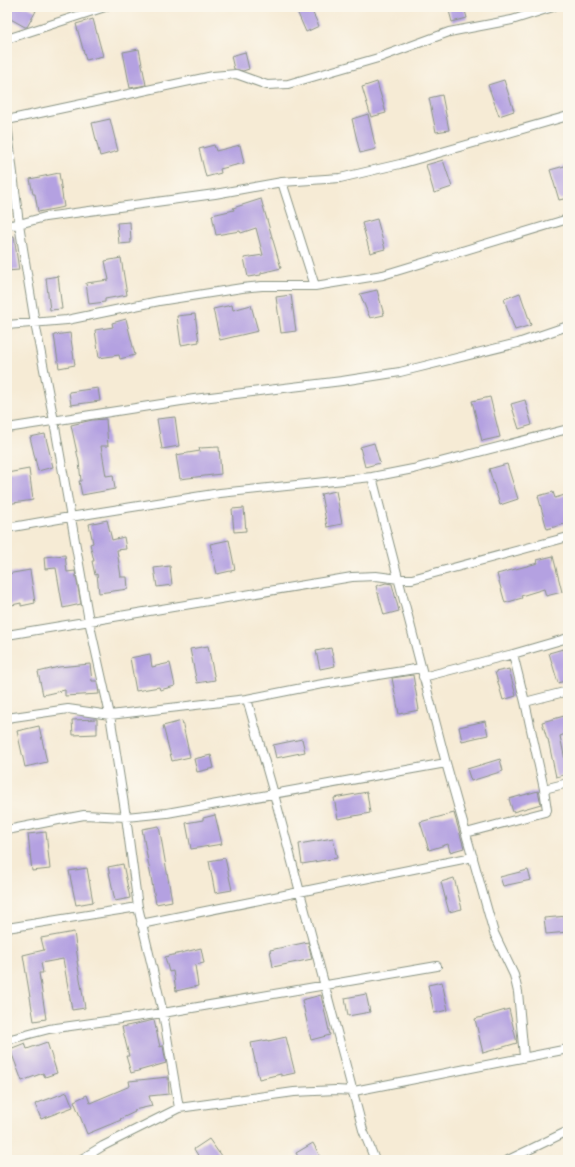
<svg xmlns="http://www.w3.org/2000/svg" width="575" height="1167" font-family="'Playpen Sans',sans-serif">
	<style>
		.building { fill: #b4a1e1 }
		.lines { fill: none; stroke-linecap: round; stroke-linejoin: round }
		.street-casing { stroke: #8a9484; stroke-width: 10 }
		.street { stroke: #fff; stroke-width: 8 }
	</style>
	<rect width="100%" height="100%" fill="#fbf7ec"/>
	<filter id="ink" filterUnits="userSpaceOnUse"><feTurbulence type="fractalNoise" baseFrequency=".025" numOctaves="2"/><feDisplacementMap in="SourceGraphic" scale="8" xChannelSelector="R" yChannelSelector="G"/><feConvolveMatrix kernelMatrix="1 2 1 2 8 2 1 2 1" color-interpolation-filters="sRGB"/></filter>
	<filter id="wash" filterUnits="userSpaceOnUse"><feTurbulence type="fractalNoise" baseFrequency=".012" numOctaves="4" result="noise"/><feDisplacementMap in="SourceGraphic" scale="16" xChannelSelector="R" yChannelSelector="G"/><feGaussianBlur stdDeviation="0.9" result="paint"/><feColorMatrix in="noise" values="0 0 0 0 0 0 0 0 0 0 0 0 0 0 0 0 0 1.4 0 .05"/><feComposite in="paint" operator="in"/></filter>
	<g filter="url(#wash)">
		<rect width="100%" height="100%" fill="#f6ebd5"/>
		<g id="blocks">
			<path class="building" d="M7,7H28L36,11L27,27H25L7,17Z
				M302,7H310L319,26L306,32L296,9Z
				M448,7H464L467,18L452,22Z
				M93,19L103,56L86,60L76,24Z
				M139,49L146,85L130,88L123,52Z
				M245,52L249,69L243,71L234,69L231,56Z
				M504,80L514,111L499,116L488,85Z
				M377,82L386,113L371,117L362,87Z
				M442,95L449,130L436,132L429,98Z
				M368,114L376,149L360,153L352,119Z
				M110,119L118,151L100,156L92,123Z
				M214,145L216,151L240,145L244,163L220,169L221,173L206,177L199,149Z
				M443,160L452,187L434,193L426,165Z
				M568,165V198L559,200L550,170Z
				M59,173L64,207L38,212L35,194H33L30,179Z
				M261,199L281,268L261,273V275L248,277L244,258L263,255L256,228L241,233L240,231L216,235L212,215L234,210L233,208Z
				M377,219L385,249L370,253L362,223Z
				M130,222L131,243L119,244L117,223Z
				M14,236L19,270L7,271V237Z
				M121,258L127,295L105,299V302L89,304L86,283L109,280L105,261Z
				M58,276L62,309L50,310L46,278Z
				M377,290L384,315L370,318L360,294Z
				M520,293L531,325L515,330L504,299Z
				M291,295L296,331L281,333L276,297Z
				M232,305L233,310L251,305L258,331L220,340L213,309Z
				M195,314L199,342L181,345L177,316Z
				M126,319L135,355L120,359L119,355L99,358L95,330L113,327L112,323Z
				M70,333L75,365L59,368L54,335Z
				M98,388L100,401L71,405L69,392Z
				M490,397L500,437L482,441L472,401Z
				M525,400L532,425L519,429L511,404Z
				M175,417L179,446L162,449L157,419Z
				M106,419L108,446H101L106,476L113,475L115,489L82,495L79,481H81L79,462L71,425L92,420Z
				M45,434L53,467L38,471L30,437Z
				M374,443L380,463L365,467L360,447Z
				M219,447L221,474L180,479L176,455L200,451L199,448Z
				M507,464L518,499L500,505L489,469Z
				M29,469L33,500L7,504V473Z
				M336,491L342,524L327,527L321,494Z
				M553,492L555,498L568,494V523L547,529L538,496Z
				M244,508L246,531L234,532L232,509Z
				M107,520L112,540L124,537L126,549L117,550L121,577H127L128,589L99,593L97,574L95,575L92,561H94L90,544L93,543L89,524Z
				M229,540L235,570L217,574L210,544Z
				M65,555L67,572L75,571L81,604L63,608L56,568L45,569L44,557Z
				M553,556L562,592L546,596L544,589L521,596L522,598L505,603L497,574L538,563L537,560Z
				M170,566L172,585L157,587L154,568Z
				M30,570L35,603L21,606V603L7,606V574Z
				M386,583L392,584L399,611L384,615L376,586Z
				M208,646L215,680L197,683L190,649Z
				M331,648L335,666L320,669L316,651Z
				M563,649L568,664V680L558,683L549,653Z
				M150,654L152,667L170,663L175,686L160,690L159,687L136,691L130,658Z
				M90,664L92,681H97L99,694L65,696V690L43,695L38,672L59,667Z
				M509,669L516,696L503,700L495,672Z
				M413,675L419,710L399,714L392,678Z
				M568,715V733L560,736L568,774L556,777L548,739H547L542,722Z
				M97,719V734L73,735L72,720Z
				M182,721L190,757L172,761L163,726Z
				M485,721L488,735L462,741L459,727Z
				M39,726L47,762L25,767L17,731Z
				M302,739L305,752L276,758L273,745Z
				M211,755L214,768L197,772L194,759Z
				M500,759L503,771L471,781L467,769Z
				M538,791L541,804L513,812L509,799Z
				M367,792L370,813L338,819L334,798Z
				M454,813L464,848L450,852L448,844L429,850L420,822Z
				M215,815L222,844L191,849L186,823L203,820V818Z
				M159,826L172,901L156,904L142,829Z
				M46,832L50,869L32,871L28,834Z
				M333,838L337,858L302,864L299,844Z
				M225,858L232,890L215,893L209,861Z
				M123,864L130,898L115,901L108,867Z
				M87,868L93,902L76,905L69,871Z
				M528,870L531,880L503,886L500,877Z
				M454,878L462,909L449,912L441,882Z
				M568,916V932L546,934L544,918Z
				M74,932L78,961H77L85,1008L72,1010L63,959L41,963L43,973H39L46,1019L34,1021L23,955L44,950L41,938Z
				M308,942L312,959L273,967L270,950Z
				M201,948L204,963L195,965L198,986L176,991L173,971L169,972L165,957Z
				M442,982L448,1010L434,1013L428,985Z
				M366,994L370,1012L348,1016L345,998Z
				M321,995L330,1035L311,1040L302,1000Z
				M509,1009L517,1043L483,1053L475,1019Z
				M154,1020L160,1047L163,1046L166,1063L131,1073L126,1056H129L122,1027Z
				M286,1037L295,1073L281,1076V1074L259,1079L251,1043L268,1040V1041Z
				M47,1042L57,1073L45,1077L43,1073L22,1081L10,1049L25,1043L27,1049Z
				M168,1077L169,1094L149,1096L152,1106L134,1110L135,1112L120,1119L121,1120L87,1134L74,1101L87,1095L90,1103L130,1086L129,1081Z
				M67,1092L73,1107L41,1119L35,1104Z
				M209,1139L224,1160H201L194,1149Z
				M313,1143L322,1160H300L296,1153Z"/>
		</g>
	</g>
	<g filter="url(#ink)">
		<use href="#blocks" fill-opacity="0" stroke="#8a9484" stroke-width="1"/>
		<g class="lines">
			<g class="street-casing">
				<path id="street" d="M7,39L105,7
					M7,120L213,76L236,74L267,85L288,84L378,58L449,32L512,20L553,7
					M7,123L19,224L35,323L54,421L89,621L110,715L126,817L138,907L163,1013L179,1108
					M282,182L315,286
					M7,225L19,224L45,217L215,194L282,182L340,178L400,164L568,116
					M7,325L67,320L159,301L242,288L262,286H315L383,275L568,219
					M7,428L194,399L342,381L400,372L518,343L568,326
					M372,477L446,763L494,933L514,975L518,992L524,1057
					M7,528L70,517L220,493L372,477L413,469L568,429
					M7,635L352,577L376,576L399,579H412L568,537
					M423,677L513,654L568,638
					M247,699L274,794L363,1130L375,1160
					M525,702L568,691
					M7,718L68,709L110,715L247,699L317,685L421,668
					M544,789L568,783
					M7,830L84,815L126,817L167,813L446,763
					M466,833L545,812L547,810L544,789L525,702L513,654
					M141,924L473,857
					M7,928L138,907
					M7,1040L49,1029L163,1013L437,966
					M80,1160L103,1146L179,1108L294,1092L336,1090L354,1091L568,1049
					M508,1160L568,1131"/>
			</g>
			<use href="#street" class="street"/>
		</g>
	</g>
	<rect width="575" height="1167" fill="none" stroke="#fbf7ec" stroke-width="24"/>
</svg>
